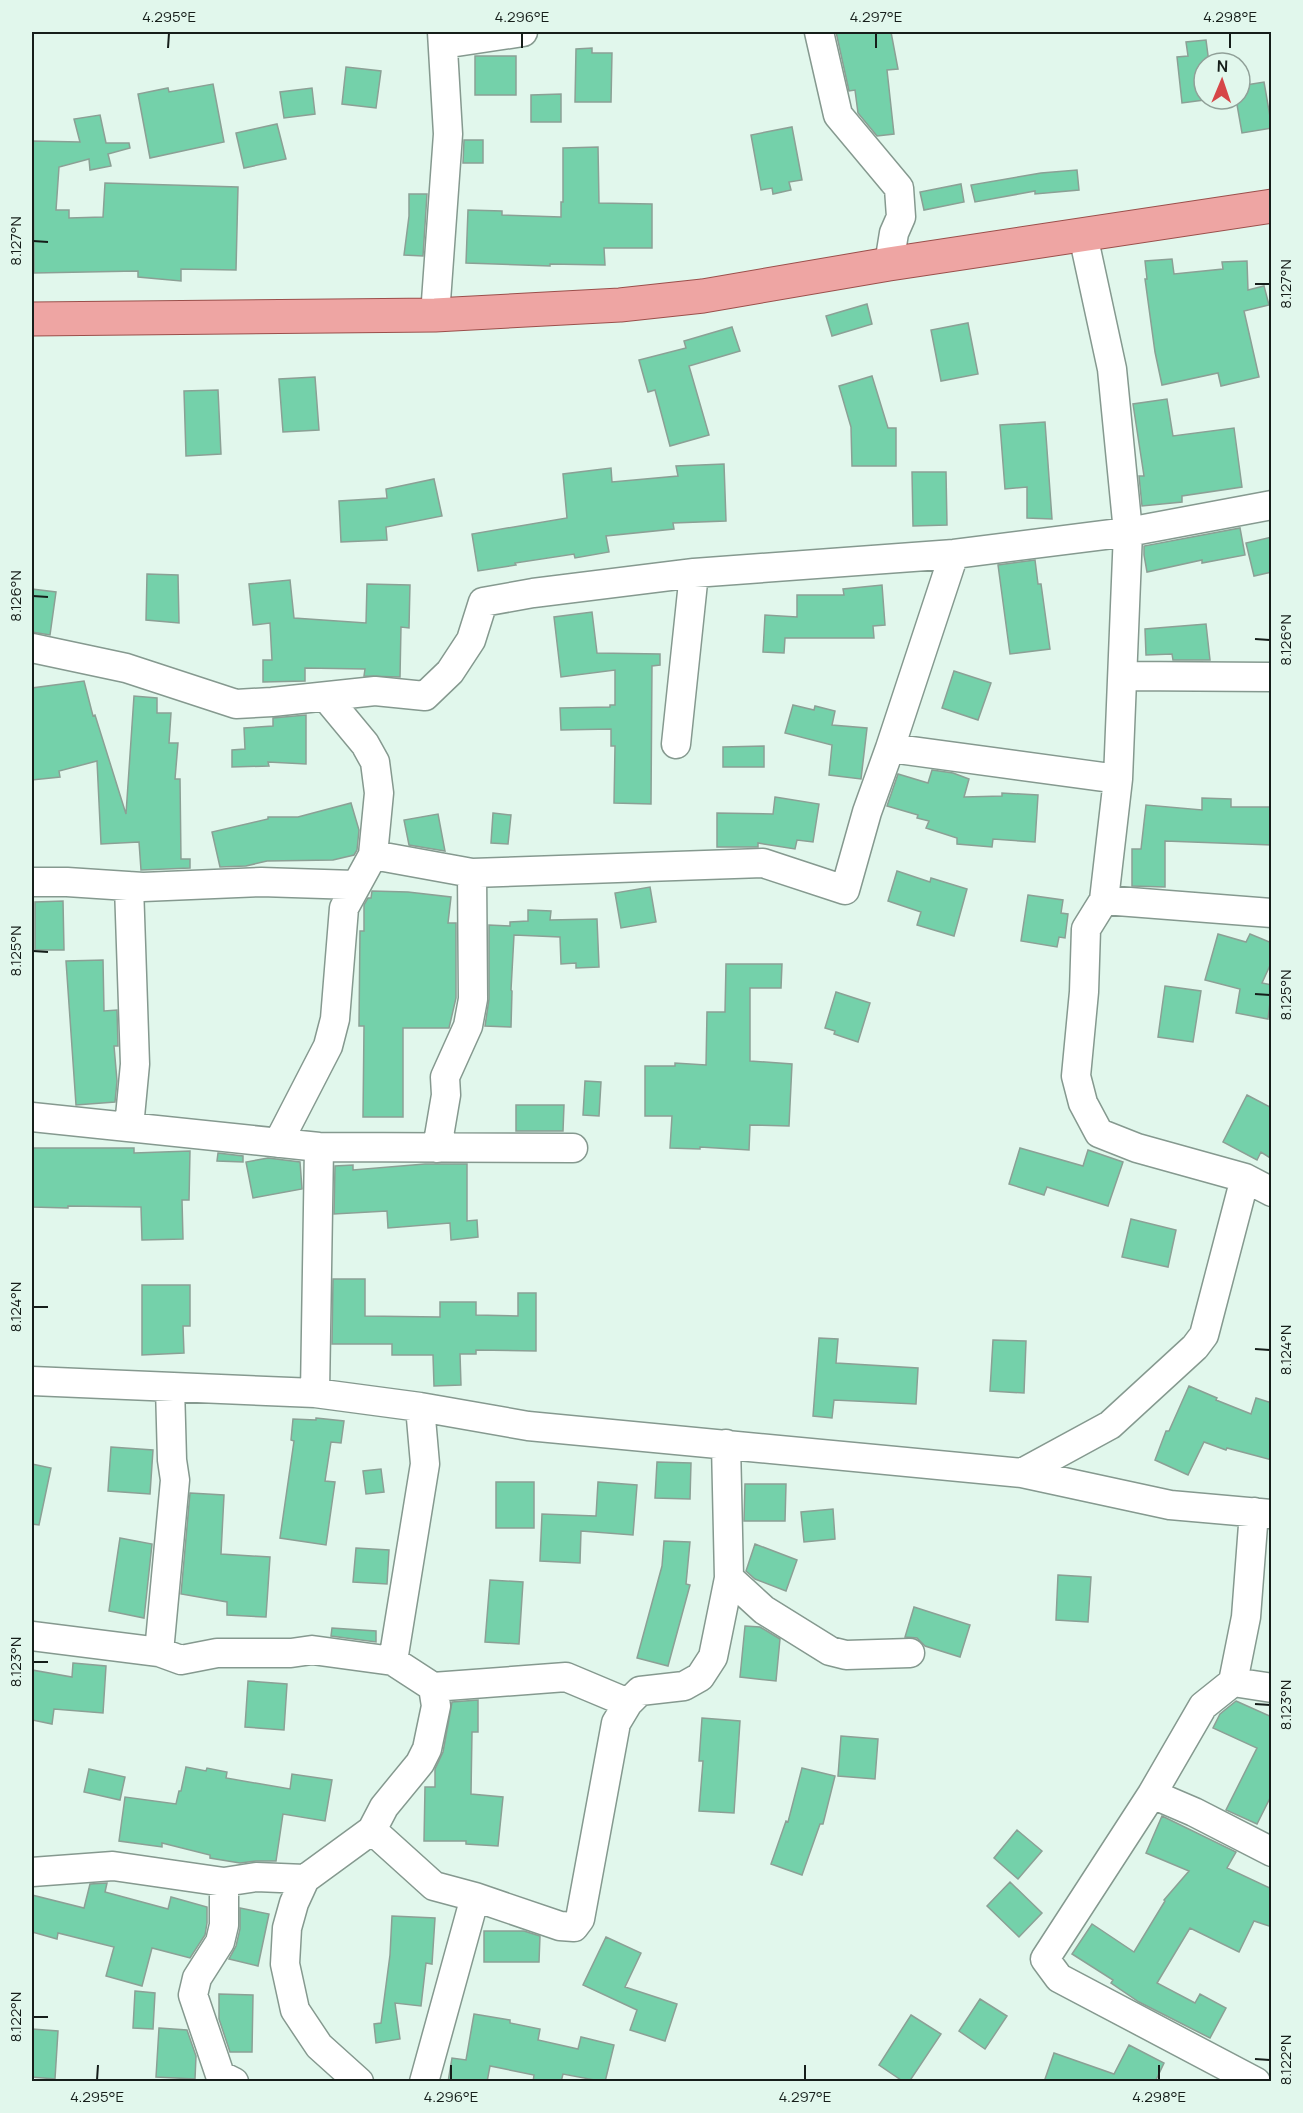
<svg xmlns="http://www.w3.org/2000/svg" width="1303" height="2113" font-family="Manrope,sans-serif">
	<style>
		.building { fill: #74d1aa; stroke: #8ba095; stroke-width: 1.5 }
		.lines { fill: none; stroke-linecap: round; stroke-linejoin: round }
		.minor-casing { stroke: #85998f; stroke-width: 31 }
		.major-casing { stroke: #9b4f4b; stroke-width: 35 }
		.minor { stroke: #fff; stroke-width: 28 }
		.major { stroke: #eea5a3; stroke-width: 33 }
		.ticks { fill: none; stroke: #161e1a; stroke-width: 2 }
		.neatline { fill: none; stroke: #161e1a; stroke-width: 2 }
		.ticks-label { font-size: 15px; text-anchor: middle; fill: #161e1a }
	</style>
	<rect width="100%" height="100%" fill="#e1f7ec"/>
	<path class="building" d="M836,32H891L898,69L887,70L894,134L877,136L858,113L855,90L849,91Z
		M1206,40L1209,63H1204V100L1182,103L1177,57L1188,56L1186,42Z
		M592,48V53H612L611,102H575L576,49Z
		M475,56H516V95H475Z
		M346,67L381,71L376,108L342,104Z
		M1264,82L1272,128L1242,133L1236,99H1240V86Z
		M213,84L224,142L150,158L138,94L168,88L169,92Z
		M312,88L315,114L284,118L280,92Z
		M561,94V122H531V95Z
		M100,115L106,143H129L130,148L108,154L111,166L90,170L89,159L59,167L56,210H69V218L103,217L105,183L238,187L236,270L181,269V281L138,277V271L34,273L33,141L80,142L74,119Z
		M277,124L286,159L244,168L236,133Z
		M792,127L802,180L789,182L791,190L773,194L772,188L761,190L751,135Z
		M464,140H483V163H463Z
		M598,147L599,203L652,204V248H604L605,265L550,264V266L466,263L468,210L502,211V215L561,217V202H563V148Z
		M1077,170L1079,190L1035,194V191L975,202L971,185L1041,173Z
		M961,184L964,202L924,210L920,192Z
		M409,194H427L423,256L404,255L409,216Z
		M1172,259L1174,274L1223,269L1222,262L1247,261L1248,290L1264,286L1269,305L1244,311L1259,377L1221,386L1218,373L1162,385L1155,352L1145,279H1147L1145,261Z
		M867,304L872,324L832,336L826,316Z
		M968,323L978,374L941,381L931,330Z
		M732,327L740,351L689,366L709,435L670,446L655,390L648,392L639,360L686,348L684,341Z
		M872,376L888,428H896V466H852L851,427L839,386Z
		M315,377L319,430L283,432L279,379Z
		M218,390L221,454L186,456L184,391Z
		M1167,399L1173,436L1234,428L1242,487L1182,496V502L1142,506L1139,476H1144L1133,404Z
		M1045,422L1052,519L1027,518V487L1005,489L1000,425Z
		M724,464L726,521L673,523L674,529L606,536L609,552L575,558L574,554L515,563L516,565L478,571L472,534L567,518L563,474L611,468L612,482L678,476L676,466Z
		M912,472H946L947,525L913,526Z
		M434,479L442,516L386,527L387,540L341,542L339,501L387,498L386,489Z
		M1240,528L1245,555L1202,563V560L1147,572L1144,555V546Z
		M1272,537V572L1254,576L1246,543Z
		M1035,560L1038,584H1041L1050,649L1010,654L998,565Z
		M147,574L178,575L179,623L146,620Z
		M290,580L294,618L366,623L367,584L410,585L409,628L401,627L400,677L364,676L365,669L305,668V681L263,682V660H272L270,623L253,625L249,584Z
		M882,585L885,625L873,626L874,638H785L784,653L763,652L765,615L797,617V595H844L843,589Z
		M32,589L56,592L50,635L32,632Z
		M592,612L597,653L660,654V665L652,666L651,804L614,803L615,746H611V729L561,730L560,708L610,707V705H615V670L561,677L554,617Z
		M1206,624L1210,660H1173L1172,654L1146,655L1145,629Z
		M954,671L991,683L978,720L942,708Z
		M84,681L93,716L95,715L126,814L134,696L157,698V713H171L169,743H178L175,779H180L181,859H190V868L141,870L139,842L101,844L97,761L59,771L60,777L32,780V688Z
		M793,705L814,710L815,706L835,711L832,725L867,728L861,779L829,775L832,745L785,733Z
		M306,715V764L268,762L269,766L232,767V750L245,749L244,728L273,726V718Z
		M764,746V767H723V747Z
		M932,770L953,773L969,779L964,797L1002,796V793L1038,795L1035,842L993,839L992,847L957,844V838L926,828L929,821L917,818L918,815L887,806L898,774L928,783Z
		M775,797L819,804L813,842L797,840L795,849L758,843V847H717V813L773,814Z
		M1202,798L1231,799V807H1272V845L1165,841V887L1132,886V849H1141L1146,805L1202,810Z
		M351,803L359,830L357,850L354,855L333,860L267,861L246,866L220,867L212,832L268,819V817H298Z
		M493,813L511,815L508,844L491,843Z
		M438,814L445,851L409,845L404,820Z
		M897,871L930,882L931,878L967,889L954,936L917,925L921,912L888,901Z
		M650,887L656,922L621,928L615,893Z
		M372,891L408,892L451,897L448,923H456V998L449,1028H403V1117H363L364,1026H359L360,931H364V905L368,898H371Z
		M1028,895L1063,900L1061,913L1068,914L1065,938L1059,937L1057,947L1021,941Z
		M63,901L64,950H35V902Z
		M528,910L551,911L550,920L597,919L599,967L576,968V963L561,964L560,937L514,935L511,990L512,991L511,1027L485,1026L489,999V925L510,926V922L528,921Z
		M1218,934L1246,942L1250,934L1272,943V961L1262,983L1272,985L1268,1019L1236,1013L1240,989L1205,980Z
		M103,960L104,1011L117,1010L118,1046H114L117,1081L115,1102L76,1105L66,961Z
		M726,964H782L781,988H750V1061L792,1064L789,1126L750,1125L749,1150L700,1147V1149L670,1148L672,1116H645V1066H675V1063L706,1065L707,1012H725Z
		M1165,986L1201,991L1193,1042L1158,1037Z
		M836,992L870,1003L858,1042L834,1034L835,1031L825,1028Z
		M585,1081L601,1082L599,1116L583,1115Z
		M1247,1095L1272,1108V1159L1261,1152L1257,1160L1223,1142Z
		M516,1105H564L563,1131H516Z
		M32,1148H134V1153L190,1151L189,1200H182L183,1239L142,1240L141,1207L68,1206V1208L32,1207Z
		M1020,1148L1083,1166L1088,1150L1123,1162L1108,1206L1047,1187L1044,1195L1009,1184Z
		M218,1153L243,1156V1162L217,1161Z
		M268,1158L300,1162L302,1189L253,1198L246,1162Z
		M425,1164H467V1221L477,1220L478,1237L451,1240L450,1223L388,1228L387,1211L334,1214L335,1166L353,1165V1170Z
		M1131,1219L1176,1230L1168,1267L1122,1257Z
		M333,1279H365V1316L440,1317V1302H476V1315L518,1316V1293H536V1351L476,1350V1354H460L461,1385L434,1386L433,1355H392V1344H332Z
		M142,1285H190V1326H183L184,1353L142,1355Z
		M819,1338L838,1339L836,1363L918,1368L916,1404L834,1400L832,1418L813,1416Z
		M993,1340L1026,1341L1024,1393L990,1391Z
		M1189,1386L1217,1398L1216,1400L1251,1414L1256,1398L1272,1403V1460L1227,1448L1226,1450L1204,1442L1188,1475L1155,1460L1166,1431H1169Z
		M316,1418L344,1421L341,1443L331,1442L325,1481L335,1482L326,1545L280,1538L294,1441L291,1440L293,1419L316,1420Z
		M111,1447L153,1450L150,1494L108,1491Z
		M657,1462L691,1463L690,1499L655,1498Z
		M32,1464L51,1468L39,1525L32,1524Z
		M381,1469L384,1492L366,1494L363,1471Z
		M496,1482H534V1528H496Z
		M598,1482L637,1485L633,1535L581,1531L580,1563L540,1561L542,1514L596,1516Z
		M745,1484H786L785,1521H744Z
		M190,1493L224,1495L221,1554L270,1557L266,1617L227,1615V1602L181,1594Z
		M833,1509L835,1539L804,1542L801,1512Z
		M120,1538L152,1544L144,1618L109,1611Z
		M664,1541L690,1542L686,1584L690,1585L668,1666L637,1658L662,1566Z
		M755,1544L797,1560L786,1591L755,1579L746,1571Z
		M356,1548L389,1550L387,1584L353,1582Z
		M1058,1575L1091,1577L1088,1622L1056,1620Z
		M490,1580L523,1582L519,1644L485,1642Z
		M914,1607L970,1625L960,1657L925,1646L917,1638L905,1637Z
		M745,1626L760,1627L780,1639L776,1681L740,1677Z
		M332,1628L376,1631V1642L331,1636Z
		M73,1663L106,1666L103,1713L54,1709L52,1724L32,1720V1670L72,1677Z
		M248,1681L287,1684L284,1730L245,1727Z
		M478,1700V1732H472L471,1794L503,1797L498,1846L466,1844V1841H424L425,1787H435V1769L443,1752L452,1702Z
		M1236,1701L1272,1717V1794L1257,1824L1226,1810L1257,1748L1213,1728L1220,1714Z
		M702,1718L740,1721L734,1813L699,1811L703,1761H699Z
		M841,1736L878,1739L875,1779L838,1776Z
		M186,1767L206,1771L207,1768L227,1772L226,1778L290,1789L292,1774L332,1780L325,1821L283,1814L276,1861H256L240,1863L210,1858V1855L162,1843V1847L119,1841L125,1797L176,1804L179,1791H181Z
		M802,1768L835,1776L823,1824H820L802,1875L771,1864L786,1821L788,1822Z
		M89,1769L125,1777L120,1800L84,1792Z
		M1162,1816L1236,1852L1227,1868L1272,1889V1927L1254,1921L1239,1952L1190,1928L1157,1983L1195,2003L1200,1994L1226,2008L1210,2038L1139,2002L1111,1983L1113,1980L1072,1954L1092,1924L1134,1952L1165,1901L1164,1900L1189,1871L1146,1853Z
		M1017,1830L1042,1851L1018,1879L994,1858Z
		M1010,1882L1042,1913L1019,1937L987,1906Z
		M107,1883L105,1892L168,1909L171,1897L207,1907V1923L205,1935L190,1958L152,1948L142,1986L106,1976L114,1947L58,1933L57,1939L32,1932V1895L84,1908L90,1884Z
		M240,1908L269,1914L258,1966L229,1959L236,1946L240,1929Z
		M392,1916L435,1918L432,1964L426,1963L421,2006L395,2003L400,2039L376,2043L374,2024L381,2023L390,1955Z
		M484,1931H524L540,1936L539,1962H484Z
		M606,1937L641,1953L625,1987L677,2004L665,2041L630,2030L637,2010L583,1985Z
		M135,1991L155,1993L153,2029L133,2028Z
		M219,1994L253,1995L252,2052H230L219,2019Z
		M980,1999L1007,2016L985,2049L959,2031Z
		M474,2014L510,2020V2023L540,2029L538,2040L578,2049L581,2037L614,2045L605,2082L563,2074L561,2082H533L534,2075L490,2066L487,2082H448L452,2058L466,2060Z
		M911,2015L941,2034L909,2082H904L879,2065Z
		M159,2028L187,2030L196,2056L195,2079L156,2077Z
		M32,2029L58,2031L55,2079L32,2077Z
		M1129,2045L1164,2063L1155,2082H1044L1054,2053L1114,2074Z"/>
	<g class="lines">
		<g class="minor-casing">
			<path id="minor" d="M819,32L838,115L899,188L901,217L894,233L889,264
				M443,44L523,32
				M1083,235L1112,369L1128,532L1118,779L1104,900L1086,929L1084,992L1076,1076L1083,1103L1099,1133L1137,1148L1245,1178L1272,1192
				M435,315L448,134L442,32
				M32,648L126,668L236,704L272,702L375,691L425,696L450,672L471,640L483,602L533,593L694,573L954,554L1128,532L1272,505
				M1123,676L1272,677
				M676,744L694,573
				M890,748L954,554
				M373,855L472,873L473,999L468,1026L445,1077L446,1095L437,1148
				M472,873L763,863L845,890L867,812L890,748L1118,779
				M32,882H67L143,887L261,882L355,885
				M1104,900L1272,913
				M32,1117L319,1147L573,1148
				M129,1127L135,1064L129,886
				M278,1143L328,1046L335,1019L344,908L373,855L379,793L375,762L365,744L326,697
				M32,1381L315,1393L420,1407L528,1426L1022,1473L1170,1505L1272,1514
				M315,1393L319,1147
				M1022,1473L1110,1425L1195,1347L1204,1335L1245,1178
				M1254,1512L1246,1617L1233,1682L1203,1706L1152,1794L1045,1959L1059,1978L1256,2082
				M729,1578L764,1610L830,1651L846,1655L910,1653
				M32,1636L159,1652L181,1660L217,1653H291L312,1650L393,1661
				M159,1652L175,1480L172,1460L170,1387
				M1233,1682L1272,1688
				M433,1687L566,1677L628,1703
				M1152,1794L1194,1812L1272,1852
				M372,1830L434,1886L475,1897L560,1926L574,1927L580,1919L616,1723L628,1703L640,1691L684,1686L700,1677L713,1657L729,1578L726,1444
				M32,1872L113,1866L224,1882L256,1877L305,1879
				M224,1882V1925L220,1942L197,1978L193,1995L220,2075L234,2082
				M359,2082L319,2046L295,2010L285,1964L287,1928L294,1903L305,1879L372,1830L384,1807L420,1763L427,1749L436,1706L433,1687L393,1661L425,1464L420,1407
				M424,2082L475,1897"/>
		</g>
		<g class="major-casing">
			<path id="major" d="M32,319L435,315L620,305L703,296L889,264L1272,206"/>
		</g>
		<use href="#minor" class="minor"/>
		<use href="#major" class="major"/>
	</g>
	<path class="ticks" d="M168,48L169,33M522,48V33M876,48V33M1230,48V33M33,241L48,242M1255,284H1270M33,596L48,597M1255,639L1270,640M33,951L48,952M1255,994L1270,995M33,1307H48M1255,1349L1270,1350M33,1662H48M1255,1704L1270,1705M33,2017H48M1255,2059L1270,2060M97,2080L98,2065M451,2080V2065M805,2080V2065M1159,2080V2065"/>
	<rect width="1303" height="2113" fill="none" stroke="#e1f7ec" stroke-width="66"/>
	<g transform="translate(1222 81) rotate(2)"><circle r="28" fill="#e1f7ec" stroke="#90a098" stroke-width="1.5"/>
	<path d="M0-4.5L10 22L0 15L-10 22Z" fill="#d64648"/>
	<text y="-9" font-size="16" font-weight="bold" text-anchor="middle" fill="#161e1a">N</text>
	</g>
	<rect x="33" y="33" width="1237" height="2047" class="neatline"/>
	<g class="ticks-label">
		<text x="169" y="22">4.295°E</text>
		<text x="522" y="22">4.296°E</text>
		<text x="876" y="22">4.297°E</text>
		<text x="1230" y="22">4.298°E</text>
		<text transform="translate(16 241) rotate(-90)" y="5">8.127°N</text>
		<text transform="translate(1286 284) rotate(-90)" y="5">8.127°N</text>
		<text transform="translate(16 596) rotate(-90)" y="5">8.126°N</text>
		<text transform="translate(1286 640) rotate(-90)" y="5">8.126°N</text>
		<text transform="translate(16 951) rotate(-90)" y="5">8.125°N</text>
		<text transform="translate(1286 995) rotate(-90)" y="5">8.125°N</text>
		<text transform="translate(16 1307) rotate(-90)" y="5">8.124°N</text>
		<text transform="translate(1286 1350) rotate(-90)" y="5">8.124°N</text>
		<text transform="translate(16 1662) rotate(-90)" y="5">8.123°N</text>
		<text transform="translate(1286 1705) rotate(-90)" y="5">8.123°N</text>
		<text transform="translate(16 2017) rotate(-90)" y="5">8.122°N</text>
		<text transform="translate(1286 2060) rotate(-90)" y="5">8.122°N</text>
		<text x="97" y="2102">4.295°E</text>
		<text x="451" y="2102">4.296°E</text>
		<text x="805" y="2102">4.297°E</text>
		<text x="1159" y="2102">4.298°E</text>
	</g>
</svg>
